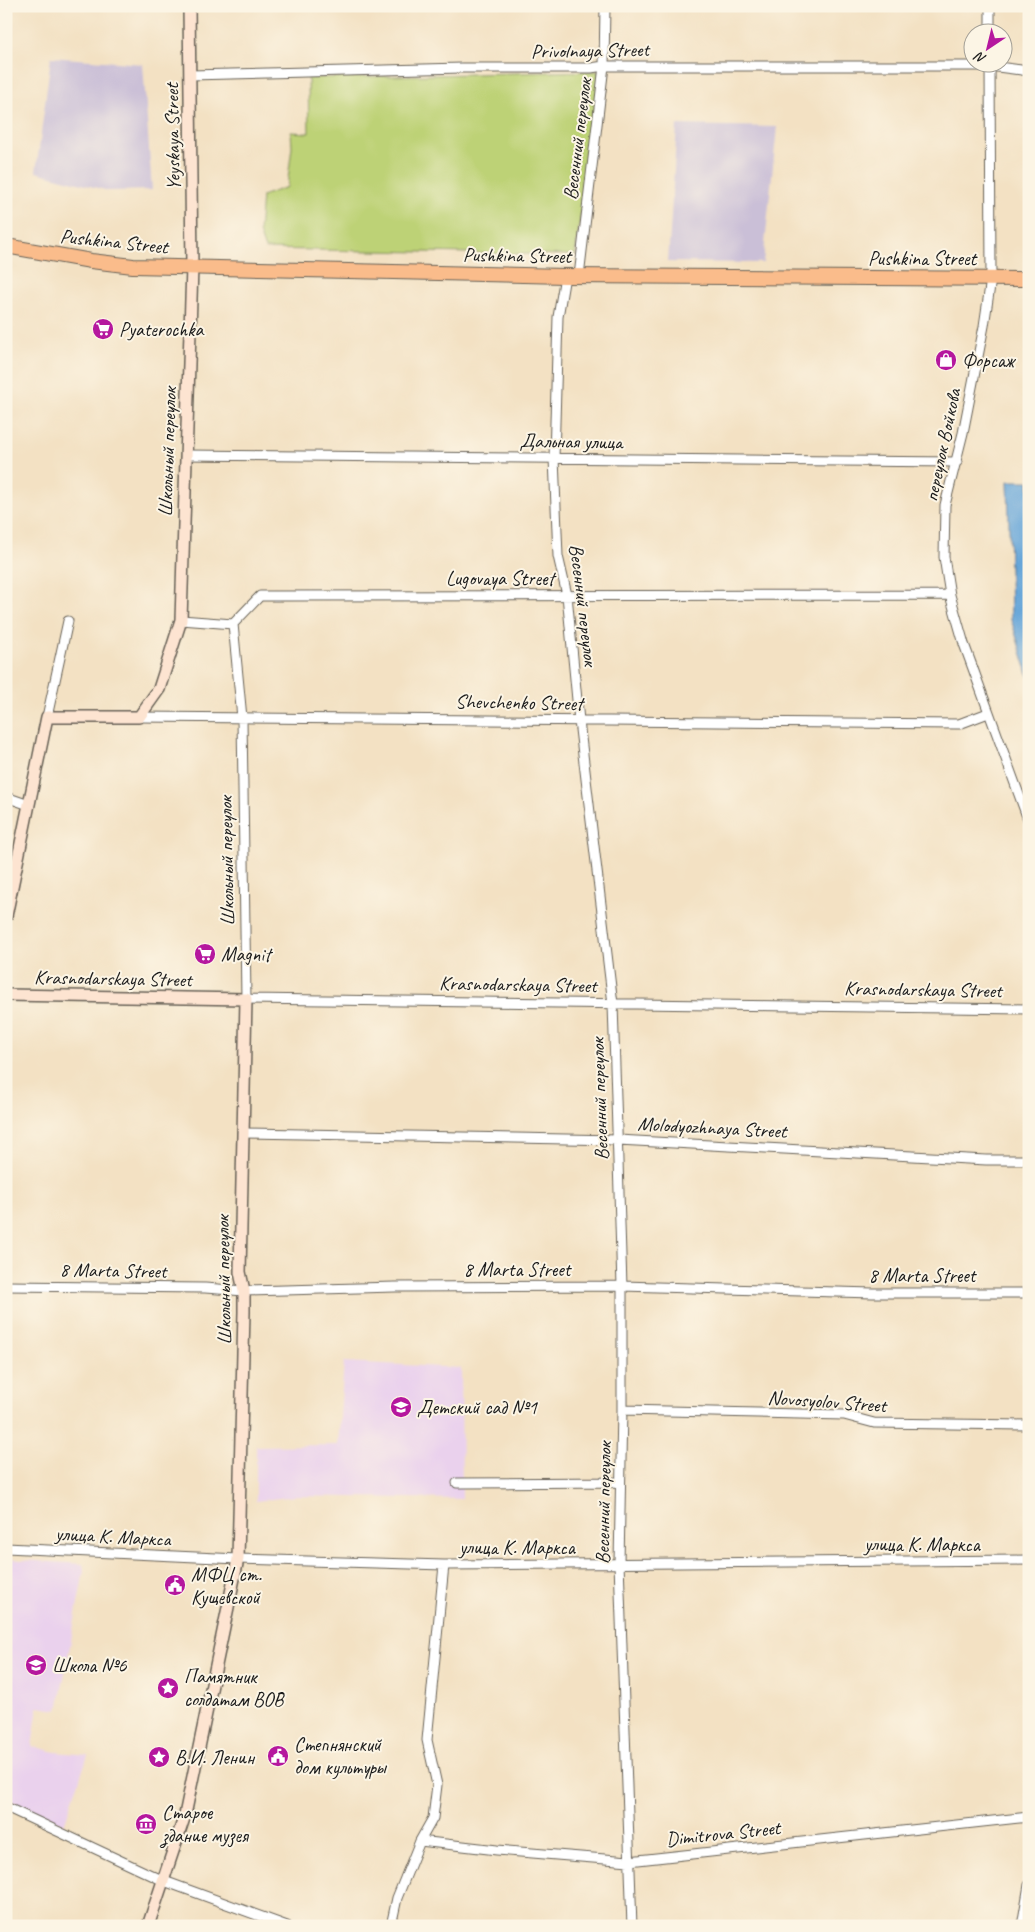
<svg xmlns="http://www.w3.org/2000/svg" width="1035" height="1932" font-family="Caveat,sans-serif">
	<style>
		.built { fill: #ead1ed }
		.industrial { fill: #cabfd7 }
		.green { fill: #bdd276; stroke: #6c7749 }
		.water { fill: #66a6d9; stroke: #41617a }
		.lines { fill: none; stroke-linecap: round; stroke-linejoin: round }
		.street-casing { stroke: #676156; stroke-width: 11 }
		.secondary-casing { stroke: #676156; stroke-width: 14 }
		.primary-casing { stroke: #676156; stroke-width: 16 }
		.street { stroke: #fff; stroke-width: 9 }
		.secondary { stroke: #fde4d1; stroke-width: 11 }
		.primary { stroke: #fabc8b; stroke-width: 14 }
		.labels { text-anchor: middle; stroke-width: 4; stroke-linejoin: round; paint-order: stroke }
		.street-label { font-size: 20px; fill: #1c1c1c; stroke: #fcf5e5 }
		.poi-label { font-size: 20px; fill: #1c1c1c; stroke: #fcf5e5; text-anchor: start }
	</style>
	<rect width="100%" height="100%" fill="#fcf5e5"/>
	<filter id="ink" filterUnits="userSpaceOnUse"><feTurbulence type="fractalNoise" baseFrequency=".02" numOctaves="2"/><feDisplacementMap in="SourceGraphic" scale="10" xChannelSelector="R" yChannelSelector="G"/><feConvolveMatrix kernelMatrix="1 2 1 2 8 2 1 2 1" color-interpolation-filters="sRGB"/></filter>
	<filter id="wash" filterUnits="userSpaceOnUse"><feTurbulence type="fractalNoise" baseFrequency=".0096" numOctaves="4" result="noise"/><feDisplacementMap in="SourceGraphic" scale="20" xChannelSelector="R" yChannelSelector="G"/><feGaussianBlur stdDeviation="1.12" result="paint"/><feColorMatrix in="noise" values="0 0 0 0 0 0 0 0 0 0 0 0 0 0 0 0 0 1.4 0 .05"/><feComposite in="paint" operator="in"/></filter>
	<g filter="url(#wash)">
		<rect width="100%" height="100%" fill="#f3e1c3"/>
		<path class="built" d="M344,1362L461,1368L462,1499L295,1496L256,1501V1446L338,1445Z
			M6,1559L83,1564L84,1571L58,1710L38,1707L32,1746L55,1752L88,1755L64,1825L6,1799Z"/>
		<path class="industrial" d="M51,57L143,64L152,190L109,191L36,172Z
			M677,125L777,127L763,263L668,262Z"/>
		<path class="green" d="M597,71L600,75L575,255L265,249L259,232L262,196L287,187L292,147L291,132L309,133L308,78Z"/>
		<path class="water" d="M1008,481H1029V678L1011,619Z"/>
	</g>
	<g filter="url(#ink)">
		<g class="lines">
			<g class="street-casing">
				<path id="street" d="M990,32V6
					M990,62L991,279L984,326L963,433L945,505L944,557L950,595L964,644L1029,822
					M190,75L462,68H591L604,66H990L1029,71
					M565,276L558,317L554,458L558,556L567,595L579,721L613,1004L622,1286V1410L619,1563L632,1926
					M579,276L604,66L605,6
					M186,455L957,462
					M181,620L233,624L260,596L950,595
					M233,624L242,718L246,999L1029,1009
					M47,717L68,621
					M139,717L959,724L988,713
					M6,797L29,805
					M243,1133L618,1140L986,1160H1029
					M6,1286L205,1288L244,1291L395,1287L622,1286L873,1293H1029
					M622,1410L844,1415L874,1423L1029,1425
					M457,1483L620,1482
					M6,1548L238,1559L444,1565L1029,1560
					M6,1807L164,1881L287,1926
					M420,1841L497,1850L629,1861L1029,1817
					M391,1926L397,1898L420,1841L433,1818L437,1785L427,1740L444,1565
					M1022,1926L1029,1885"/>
			</g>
			<g class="secondary-casing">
				<path id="secondary" d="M6,916L47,717H139L159,689L181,620L192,267L189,6
					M6,995L246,999L240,1272L244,1291V1312L238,1559L185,1815L148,1926"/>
			</g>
			<g class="primary-casing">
				<path id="primary" d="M6,246L91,261L133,266L565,276L1029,279"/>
			</g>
			<use href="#street" class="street"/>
			<use href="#secondary" class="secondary"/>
			<use href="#primary" class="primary"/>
		</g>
	</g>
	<defs>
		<g id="supermarket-disc" transform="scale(1.125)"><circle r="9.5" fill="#b5179e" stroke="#fcf5e5"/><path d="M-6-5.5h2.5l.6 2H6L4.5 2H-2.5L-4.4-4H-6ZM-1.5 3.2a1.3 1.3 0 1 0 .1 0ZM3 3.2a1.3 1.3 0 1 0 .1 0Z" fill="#fff"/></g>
		<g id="shop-disc" transform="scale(1.125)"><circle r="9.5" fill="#b5179e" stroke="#fcf5e5"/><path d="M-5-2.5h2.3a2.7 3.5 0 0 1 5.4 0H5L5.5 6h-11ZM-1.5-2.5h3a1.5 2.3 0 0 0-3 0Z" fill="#fff"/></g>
		<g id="school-disc" transform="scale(1.125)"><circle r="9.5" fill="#b5179e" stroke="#fcf5e5"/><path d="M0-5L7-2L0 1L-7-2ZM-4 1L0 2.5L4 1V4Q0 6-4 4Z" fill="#fff"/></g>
		<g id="civic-disc" transform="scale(1.125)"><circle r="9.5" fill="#b5179e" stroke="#fcf5e5"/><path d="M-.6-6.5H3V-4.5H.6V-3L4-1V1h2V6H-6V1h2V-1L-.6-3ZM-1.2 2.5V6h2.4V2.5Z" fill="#fff"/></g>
		<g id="sight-disc" transform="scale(1.125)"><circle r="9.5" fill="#b5179e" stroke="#fcf5e5"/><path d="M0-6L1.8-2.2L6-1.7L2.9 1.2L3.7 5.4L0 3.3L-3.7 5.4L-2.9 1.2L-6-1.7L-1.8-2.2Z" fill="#fff"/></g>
		<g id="museum-disc" transform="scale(1.125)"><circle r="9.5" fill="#b5179e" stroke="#fcf5e5"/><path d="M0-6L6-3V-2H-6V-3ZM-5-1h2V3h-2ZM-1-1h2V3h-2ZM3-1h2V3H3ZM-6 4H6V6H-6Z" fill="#fff"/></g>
	</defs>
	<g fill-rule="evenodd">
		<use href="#supermarket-disc" x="103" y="329"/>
		<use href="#shop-disc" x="946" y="360"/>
		<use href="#supermarket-disc" x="205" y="954"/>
		<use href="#school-disc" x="401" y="1407"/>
		<use href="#civic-disc" x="175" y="1585"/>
		<use href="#school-disc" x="36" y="1665"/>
		<use href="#sight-disc" x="168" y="1688"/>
		<use href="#civic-disc" x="278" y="1756"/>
		<use href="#sight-disc" x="159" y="1757"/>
		<use href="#museum-disc" x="146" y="1824"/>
	</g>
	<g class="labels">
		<g class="street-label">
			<text transform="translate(590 50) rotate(-1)" y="7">Privolnaya Street</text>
			<text transform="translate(172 137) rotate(-91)" y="7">Yeyskaya Street</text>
			<text transform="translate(577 139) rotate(-83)" y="7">Весенний переулок</text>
			<text transform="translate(114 241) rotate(6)" y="7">Pushkina Street</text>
			<text transform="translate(517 255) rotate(1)" y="7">Pushkina Street</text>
			<text x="922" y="265">Pushkina Street</text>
			<text transform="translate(571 441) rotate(1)" y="7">Дальная улица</text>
			<text transform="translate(942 445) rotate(-78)" y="7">переулок Войкова</text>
			<text transform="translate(167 452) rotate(-88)" y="7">Школьный переулок</text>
			<text x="500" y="585">Lugovaya Street</text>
			<text transform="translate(584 605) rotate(83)" y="7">Весенний переулок</text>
			<text transform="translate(519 702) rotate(1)" y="7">Shevchenko Street</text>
			<text transform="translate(226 861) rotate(-91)" y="7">Школьный переулок</text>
			<text transform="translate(113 978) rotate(1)" y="7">Krasnodarskaya Street</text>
			<text transform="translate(518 984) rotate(1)" y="7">Krasnodarskaya Street</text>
			<text transform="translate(923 989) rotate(1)" y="7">Krasnodarskaya Street</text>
			<text transform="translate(599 1099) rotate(-92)" y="7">Весенний переулок</text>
			<text transform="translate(712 1127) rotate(3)" y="7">Molodyozhnaya Street</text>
			<text x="517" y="1276">8 Marta Street</text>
			<text transform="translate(113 1270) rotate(1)" y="7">8 Marta Street</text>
			<text x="922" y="1282">8 Marta Street</text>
			<text transform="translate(223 1280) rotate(-91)" y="7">Школьный переулок</text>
			<text transform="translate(827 1401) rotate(4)" y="7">Novosyolov Street</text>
			<text transform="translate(603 1503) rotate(-89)" y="7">Весенний переулок</text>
			<text transform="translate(113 1536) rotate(3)" y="7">улица К. Маркса</text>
			<text x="922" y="1551">улица К. Маркса</text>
			<text x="517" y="1554">улица К. Маркса</text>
			<text transform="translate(723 1833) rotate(-6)" y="7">Dimitrova Street</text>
		</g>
		<g class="poi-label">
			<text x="119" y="336">Pyaterochka</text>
			<text x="962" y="367">Форсаж</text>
			<text x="221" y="961">Magnit</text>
			<text x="417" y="1414">Детский сад №1</text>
			<text x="191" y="1581">МФЦ ст.<tspan x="191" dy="23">Кущевской</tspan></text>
			<text x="52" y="1672">Школа №6</text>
			<text x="184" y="1683">Памятник<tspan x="184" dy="23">солдатам ВОВ</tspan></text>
			<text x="294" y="1751">Степнянский<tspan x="294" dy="23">дом культуры</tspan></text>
			<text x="175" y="1764">В.И. Ленин</text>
			<text x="162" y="1819">Старое<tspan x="162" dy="23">здание музея</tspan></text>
		</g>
	</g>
	<rect width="1035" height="1932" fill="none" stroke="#fcf5e5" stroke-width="25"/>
	<g transform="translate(988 48) rotate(215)"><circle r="24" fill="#fcf5e5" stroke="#a29e95"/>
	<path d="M0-4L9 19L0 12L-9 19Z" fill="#b5179e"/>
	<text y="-8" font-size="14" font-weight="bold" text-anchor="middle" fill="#1c1c1c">N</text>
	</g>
</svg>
